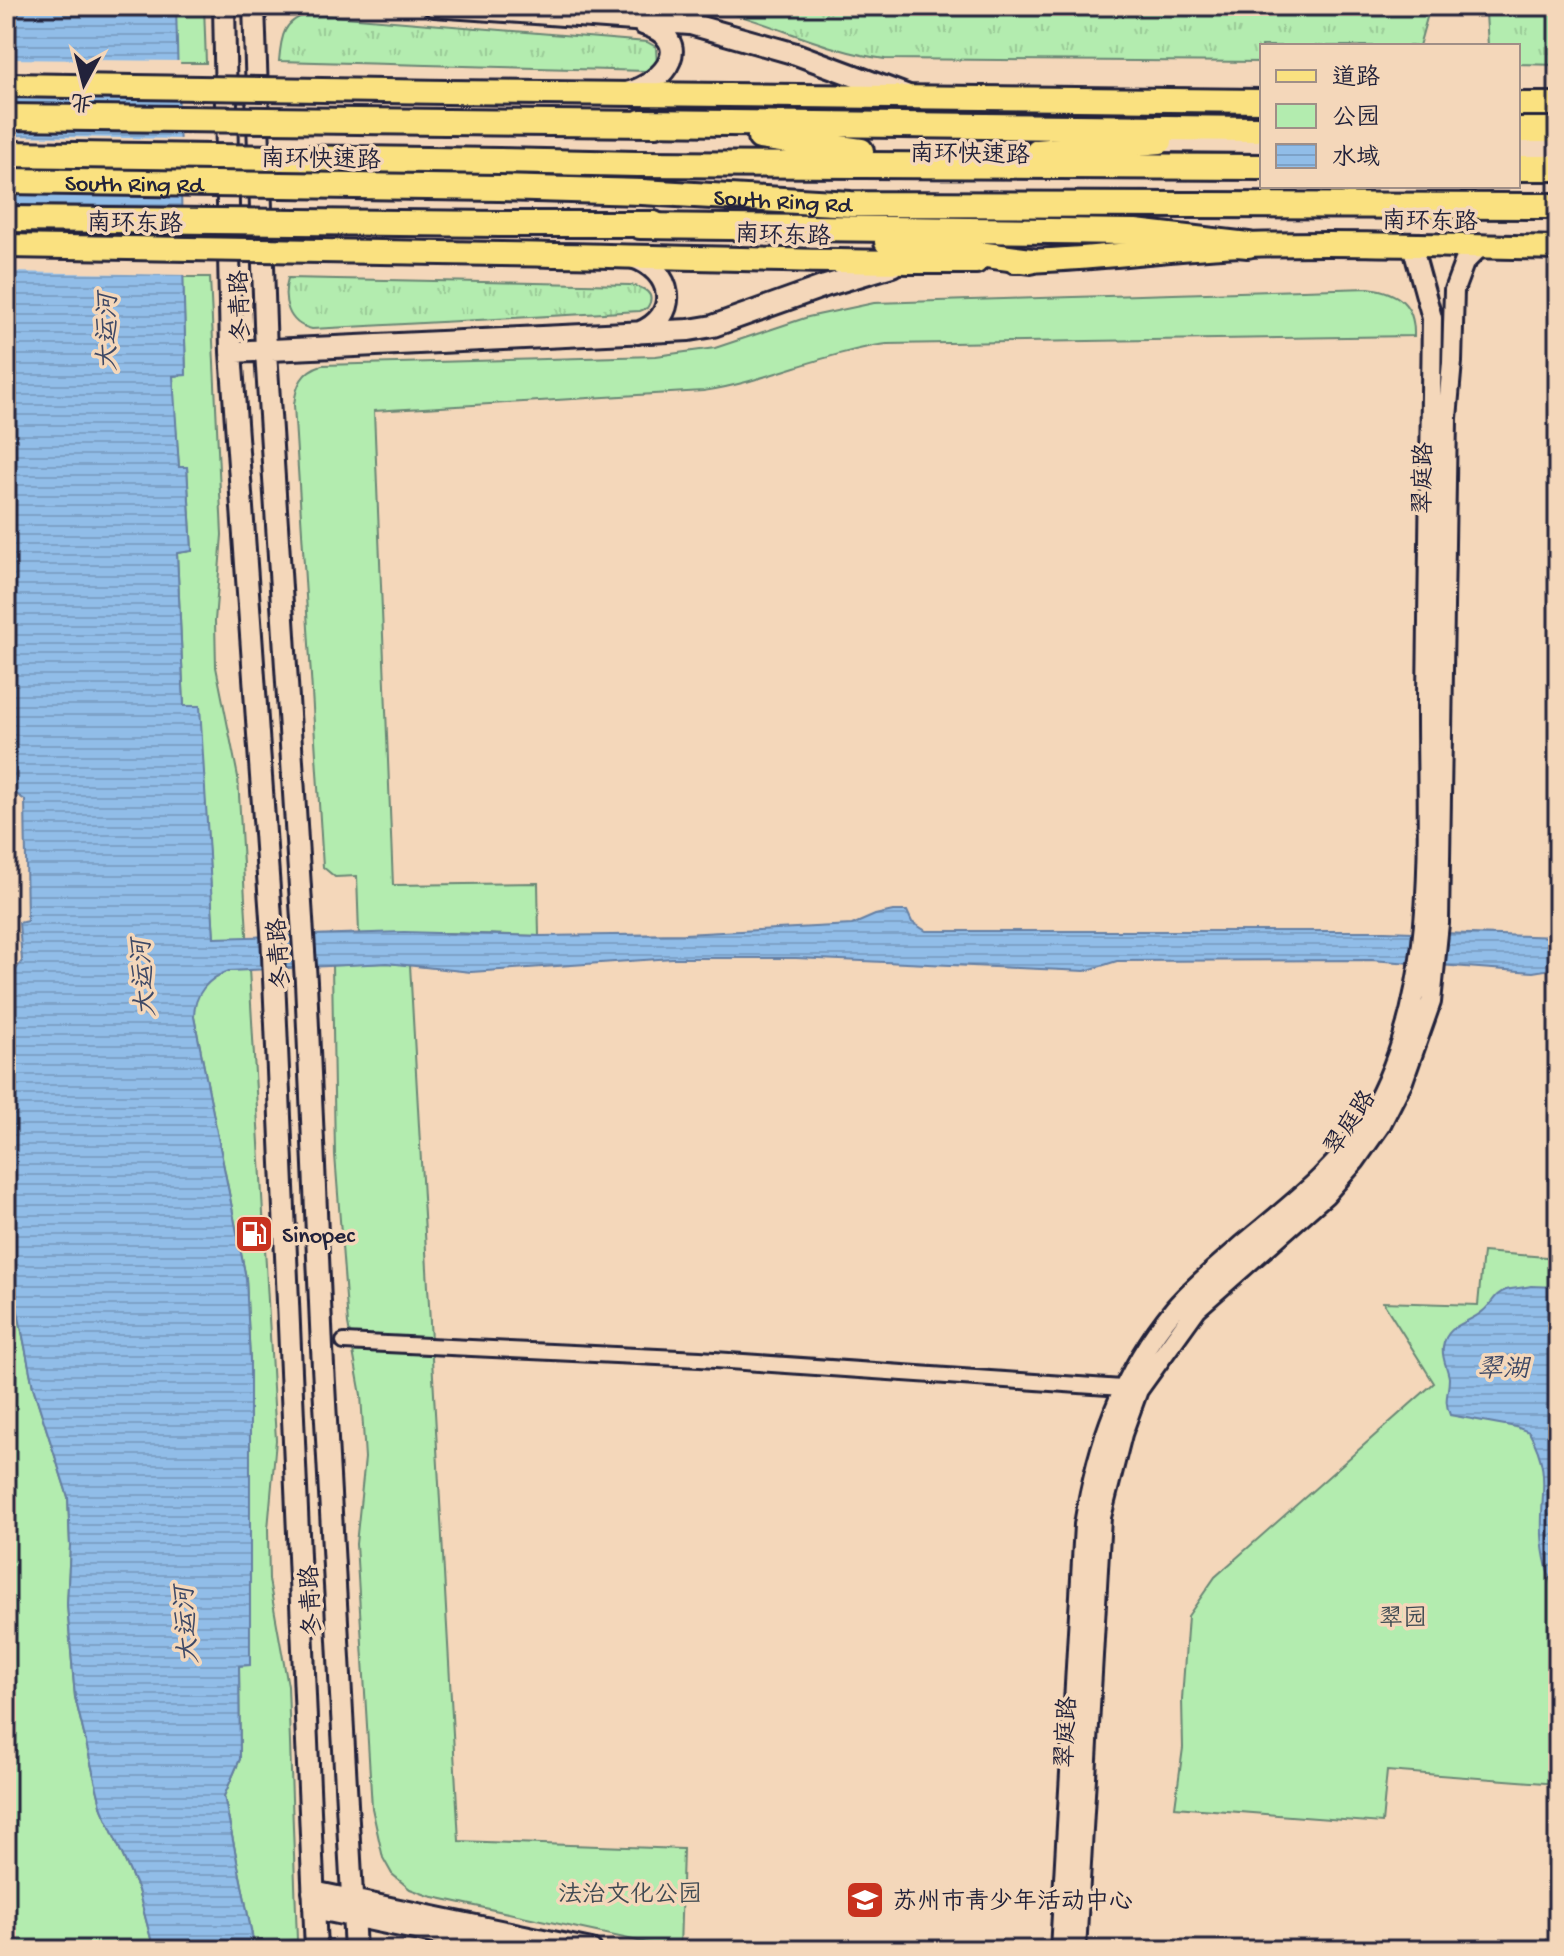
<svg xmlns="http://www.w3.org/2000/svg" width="1564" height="1956" font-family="'Gochi Hand','LXGW WenKai TC',sans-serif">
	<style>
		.grass { fill: url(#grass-tufts); stroke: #6a8775; stroke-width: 2 }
		.green { fill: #b3ecaf; stroke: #6a8775; stroke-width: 2 }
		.water { fill: url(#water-rules); stroke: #657fa3; stroke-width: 2 }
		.pier { fill: #f4d7ba }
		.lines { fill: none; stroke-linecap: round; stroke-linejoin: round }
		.minor-casing { stroke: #22223b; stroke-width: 20 }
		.tertiary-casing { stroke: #22223b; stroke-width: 24 }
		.secondary-casing { stroke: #22223b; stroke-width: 26 }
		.primary-casing { stroke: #22223b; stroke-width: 28 }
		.trunk-casing { stroke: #22223b; stroke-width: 30 }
		.minor { stroke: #f4d7ba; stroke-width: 14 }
		.tertiary { stroke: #f4d7ba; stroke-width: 18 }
		.secondary { stroke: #f4d7ba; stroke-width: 20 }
		.primary { stroke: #fae180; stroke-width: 22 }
		.trunk { stroke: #fae180; stroke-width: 24 }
		.primary-bridge-casing { stroke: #22223b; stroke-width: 28; stroke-linecap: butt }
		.trunk-bridge-casing { stroke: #22223b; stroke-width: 30; stroke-linecap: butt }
		.primary-bridge { stroke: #fae180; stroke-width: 22 }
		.trunk-bridge { stroke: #fae180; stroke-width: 24 }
		.labels { text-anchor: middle; stroke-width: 7; stroke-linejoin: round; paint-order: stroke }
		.street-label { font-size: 24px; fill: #22223b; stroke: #f4d7ba }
		.poi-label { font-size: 24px; fill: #22223b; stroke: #f4d7ba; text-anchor: start }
		.park-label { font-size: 24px; fill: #3f4a52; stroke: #f4d7ba }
		.water-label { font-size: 26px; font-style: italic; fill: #3e4966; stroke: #f4d7ba }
	</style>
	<defs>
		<pattern id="grass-tufts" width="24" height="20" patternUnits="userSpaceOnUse" patternTransform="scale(2)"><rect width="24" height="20" fill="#b3ecaf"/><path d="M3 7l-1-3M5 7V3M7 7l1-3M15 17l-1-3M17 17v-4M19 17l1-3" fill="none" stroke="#9aca97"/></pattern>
		<pattern id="water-rules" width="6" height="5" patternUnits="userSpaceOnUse" patternTransform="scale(2)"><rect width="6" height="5" fill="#91bde8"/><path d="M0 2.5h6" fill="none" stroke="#7da2c8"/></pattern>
	</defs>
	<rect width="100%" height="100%" fill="#f4d7ba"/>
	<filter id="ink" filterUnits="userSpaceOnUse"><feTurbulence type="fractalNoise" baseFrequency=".0125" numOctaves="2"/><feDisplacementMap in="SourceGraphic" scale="16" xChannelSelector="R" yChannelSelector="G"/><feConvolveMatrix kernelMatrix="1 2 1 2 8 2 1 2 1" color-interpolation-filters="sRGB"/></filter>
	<g filter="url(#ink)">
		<path class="grass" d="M702,6H1257V10L1428,14L1419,46H1262V62L885,59C821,51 764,18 702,6Z
			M1486,13H1558V65L1518,64V46H1488Z
			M309,14L647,42L656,47L657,66L647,71L279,61C281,37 283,20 309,14Z
			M288,278L630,285C644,287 657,294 647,308L640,311L312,329C287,324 282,299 288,278Z"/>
		<path class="green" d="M176,6H204L206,63H176Z
			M183,277H210L222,535L215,621L216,667L238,777L276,1440L268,1529L269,1580L288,1686L297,1940L254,1945L224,1796L240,1759L239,1665L250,1664V1360L246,1278L194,1017V1006L214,938L199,706H184L177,553L192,551L187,467H179L172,376L186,374Z
			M1369,288C1398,292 1415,304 1414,336L887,344C825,352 766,382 703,391L374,411L393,885L538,883L539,936L449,933L359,934L357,876L335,877L323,867L294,405C296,385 302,371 322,365L656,356L715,348L808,317L874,303Z
			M387,963L410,965L459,1841L683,1849L680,1950L429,1896L410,1889L392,1874L383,1858L372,1808L356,1544L365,1458L361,1395L348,1324L335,1155L332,965Z
			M6,1251L33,1387L68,1497L70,1546L67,1605L75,1697L102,1809L138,1890L154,1950H6Z
			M1483,1252L1558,1258V1784L1387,1771L1382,1823L1175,1807L1183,1748L1182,1699L1188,1616L1215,1577L1434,1383L1383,1302L1478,1305Z"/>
		<path class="water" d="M6,6H176L186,375L173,376L179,467H187L192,551L177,553L184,706H200L214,938L404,932L539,936L684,934L852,925L875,915L893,911H907L912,922L926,931H1385L1558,937V968L1533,972L1371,960L1117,961L1085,971L796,958H673L471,972L387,963L229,971C208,978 194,994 194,1017L246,1278L250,1360V1665L239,1666L240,1759L224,1796L255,1950H154L138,1890L102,1809L75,1697L67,1605L70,1546L68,1497L33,1387L6,1251V996L7,982L22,961L19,923L27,921L25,800L13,792L6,719Z
			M1531,1286L1558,1287V1601C1549,1579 1543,1559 1542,1535C1540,1492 1552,1473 1529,1432L1516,1427L1450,1415C1443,1399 1449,1394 1449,1378C1448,1368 1441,1358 1443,1347C1447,1323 1469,1324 1483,1311C1492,1304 1494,1294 1506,1290C1514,1288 1523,1288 1531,1286Z"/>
		<path class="pier" d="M6,59L180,61L182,101L6,99Z
			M6,136L183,139L184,198L6,195Z
			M6,232L186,235L187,275L6,272Z"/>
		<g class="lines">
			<g class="minor-casing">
				<path id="minor" d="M1154,144L1262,145
					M1518,149H1558
					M344,1342L700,1359L1122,1388"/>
			</g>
			<g class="tertiary-casing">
				<path id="tertiary" d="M1060,1950L1084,1525C1097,1444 1122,1372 1175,1308C1193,1287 1217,1267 1238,1249C1285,1209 1337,1172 1368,1118C1442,993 1426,837 1427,697C1429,570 1430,444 1432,318L1412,245
					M1076,1950L1101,1517L1122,1434L1138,1390L1197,1308L1325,1195L1355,1161L1381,1124L1403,1081L1431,1002L1439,923L1447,418L1452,362L1454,290L1464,263L1480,247"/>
			</g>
			<g class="secondary-casing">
				<path id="secondary" d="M224,6L231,352L272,932L316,1950
					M254,6L266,352L306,982L322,1348L355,1950
					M434,6L690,24L796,54L906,95
					M627,93C667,82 696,40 643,24
					M632,257C673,270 682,316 638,333
					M231,352L689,330L713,326L825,286L892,266
					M313,1892L591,1950
					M314,1908L516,1950"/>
			</g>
			<g class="primary-casing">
				<path id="primary" d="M446,92L1262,101
					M1518,104H1558
					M501,254C659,256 817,263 976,262
					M1014,261C1092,261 1168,247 1246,245C1350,242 1454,246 1558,248"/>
			</g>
			<g class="trunk-casing">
				<g id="trunk">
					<path d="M446,122L656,124"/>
					<path d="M641,122L1256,129"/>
					<path d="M1518,130H1558"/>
					<path d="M760,137L861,151"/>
					<path d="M1038,152L1160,141"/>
					<path d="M499,161L637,164L1262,167"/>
					<path d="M1518,168H1558"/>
					<path id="s1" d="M499,188L642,192L851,204L1558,206"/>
					<path d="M501,224H654"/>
					<path d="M640,226L1135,232L1248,245"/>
					<path d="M887,242L1031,261"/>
				</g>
			</g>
			<use href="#minor" class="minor"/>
			<use href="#tertiary" class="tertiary"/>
			<use href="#secondary" class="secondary"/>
			<use href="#primary" class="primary"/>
			<use href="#trunk" class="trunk"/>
			<g class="primary-bridge-casing">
				<path id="primary-bridge" d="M6,85L446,92
					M6,246L501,254"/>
			</g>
			<g class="trunk-bridge-casing">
				<g id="trunk-bridge">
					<path d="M6,117L446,122"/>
					<path d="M6,154L499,161"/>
					<path id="s2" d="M6,181L499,188"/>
					<path d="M6,219L501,224"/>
				</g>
			</g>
			<use href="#primary-bridge" class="primary-bridge"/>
			<use href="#trunk-bridge" class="trunk-bridge"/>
		</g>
	</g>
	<defs>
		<g id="fuel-square" transform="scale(2)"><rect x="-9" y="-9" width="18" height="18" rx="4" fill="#c8321e" stroke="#f4d7ba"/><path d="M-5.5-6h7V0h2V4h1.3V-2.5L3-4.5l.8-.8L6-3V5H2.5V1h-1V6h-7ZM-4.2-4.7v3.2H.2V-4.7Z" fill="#fff"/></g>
		<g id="university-square" transform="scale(2)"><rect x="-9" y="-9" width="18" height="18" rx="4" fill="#c8321e" stroke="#f4d7ba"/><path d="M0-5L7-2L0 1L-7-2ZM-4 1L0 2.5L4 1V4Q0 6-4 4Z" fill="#fff"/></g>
	</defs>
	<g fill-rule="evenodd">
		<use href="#fuel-square" x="254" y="1234"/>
		<use href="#university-square" x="865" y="1900"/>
	</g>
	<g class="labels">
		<g class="street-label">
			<text transform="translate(970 153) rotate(1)" y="8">南环快速路</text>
			<text transform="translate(321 158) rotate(1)" y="8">南环快速路</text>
			<text dy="8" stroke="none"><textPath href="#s2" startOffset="128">South Ring Rd</textPath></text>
			<text dy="8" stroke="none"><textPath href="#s1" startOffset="284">South Ring Rd</textPath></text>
			<text transform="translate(1430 220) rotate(1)" y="8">南环东路</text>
			<text transform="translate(135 222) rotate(1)" y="8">南环东路</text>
			<text transform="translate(783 234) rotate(2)" y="8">南环东路</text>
			<text transform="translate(239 306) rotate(-92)" y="8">冬青路</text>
			<text transform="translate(1422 478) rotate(-89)" y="8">翠庭路</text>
			<text transform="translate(278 954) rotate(-94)" y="8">冬青路</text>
			<text transform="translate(1349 1122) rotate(-56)" y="8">翠庭路</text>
			<text transform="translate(310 1601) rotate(-93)" y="8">冬青路</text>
			<text transform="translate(1065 1732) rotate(-87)" y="8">翠庭路</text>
		</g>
		<g class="poi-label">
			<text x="282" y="1242">Sinopec</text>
			<text x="893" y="1908">苏州市青少年活动中心</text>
		</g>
		<g class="park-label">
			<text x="1403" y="1625">翠园</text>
			<text x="630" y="1901">法治文化公园</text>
		</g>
		<g class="water-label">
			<text transform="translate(106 332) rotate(-90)" y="9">大运河</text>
			<text transform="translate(142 978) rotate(-94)" y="9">大运河</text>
			<text x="1503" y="1376">翠湖</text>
			<text transform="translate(185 1625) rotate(-94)" y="9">大运河</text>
		</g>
	</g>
	<rect width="1564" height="1956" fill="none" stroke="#f4d7ba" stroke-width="32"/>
	<rect x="16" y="16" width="1532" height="1924" fill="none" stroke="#22223b" stroke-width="3" filter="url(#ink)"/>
	<rect x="1260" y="44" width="260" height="144" fill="#f4d7ba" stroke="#a08f87" stroke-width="2"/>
	<rect x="1276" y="70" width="40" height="12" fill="#fae180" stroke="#a08f87" stroke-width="2"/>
	<text x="1332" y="84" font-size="24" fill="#22223b">道路</text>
	<rect x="1276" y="104" width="40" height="24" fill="#b3ecaf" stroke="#a08f87" stroke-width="2"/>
	<text x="1332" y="124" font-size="24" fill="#22223b">公园</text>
	<rect x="1276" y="144" width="40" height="24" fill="url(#water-rules)" stroke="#a08f87" stroke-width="2"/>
	<text x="1332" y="164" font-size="24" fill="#22223b">水域</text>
	<g transform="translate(84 84) rotate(187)" stroke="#f4d7ba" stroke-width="6" paint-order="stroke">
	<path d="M0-6L14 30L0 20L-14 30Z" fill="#22223b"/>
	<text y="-12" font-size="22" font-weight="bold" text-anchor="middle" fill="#22223b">北</text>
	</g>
</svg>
